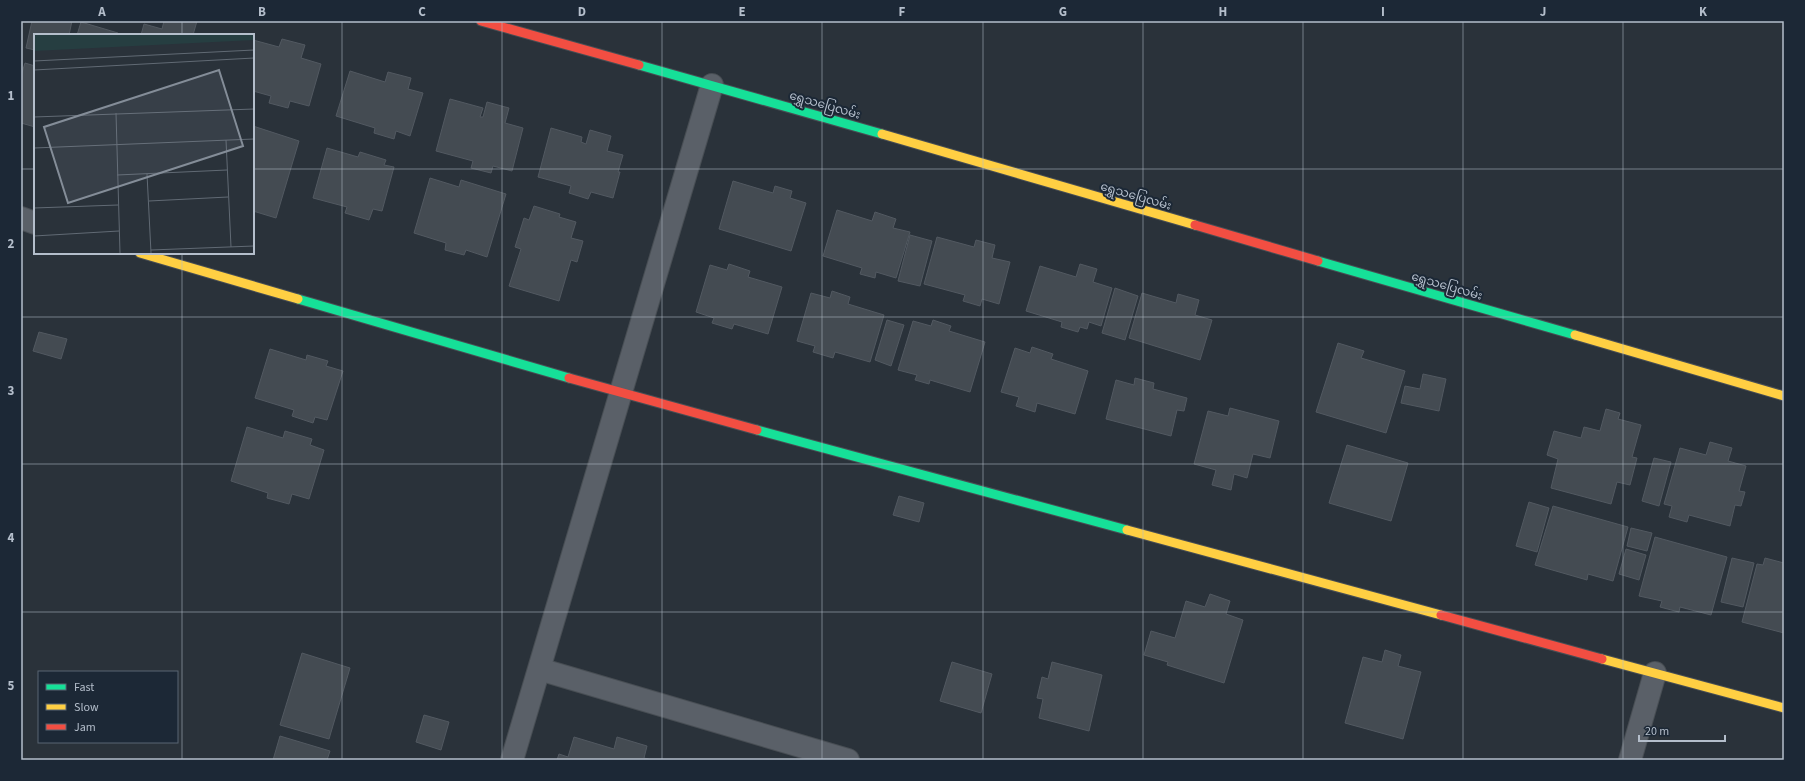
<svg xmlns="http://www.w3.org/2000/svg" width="1805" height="781" font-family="'Source Sans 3','Noto Sans Myanmar',sans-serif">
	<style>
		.building { fill: #444b52; stroke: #525961 }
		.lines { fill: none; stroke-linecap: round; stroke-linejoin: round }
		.street-casing { stroke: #484e54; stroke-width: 24 }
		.fast-casing { stroke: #484e54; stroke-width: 11 }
		.slow-casing { stroke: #484e54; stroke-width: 11 }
		.jam-casing { stroke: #484e54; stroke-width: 11 }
		.street { stroke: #5a6068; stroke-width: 22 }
		.fast { stroke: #16e098; stroke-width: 9 }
		.slow { stroke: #ffcf43; stroke-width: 9 }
		.jam { stroke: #f24e42; stroke-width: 9 }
		.grid { fill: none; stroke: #b4becb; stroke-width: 1; stroke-opacity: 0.55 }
		.labels { text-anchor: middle; stroke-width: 4; stroke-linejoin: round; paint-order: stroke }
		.street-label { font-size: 12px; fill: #b4becb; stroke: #1c2836 }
		.inset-road { fill: none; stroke: #616a74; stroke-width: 1 }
		.view { fill: #848d98; fill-opacity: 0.15; stroke: #848d98; stroke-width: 2 }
		.inset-edge { fill: none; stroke: #b4becb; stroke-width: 2 }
		.neatline { fill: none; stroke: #b4becb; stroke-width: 1.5 }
		.grid-label { font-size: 13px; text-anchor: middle; font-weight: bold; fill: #b4becb }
	</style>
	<rect width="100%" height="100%" fill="#2a323a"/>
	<path class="building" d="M32,21H72L69,35H35V50L26,48Z
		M164,21H197L193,35H141L144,24L162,29Z
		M81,22L118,33L117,35H77Z
		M282,39L305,45L301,58L321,64L309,106L290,101L288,108L269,103L271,96L253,91V40L279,47Z
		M25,63L35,66V127L21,123V76Z
		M350,71L385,82L388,72L411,78L408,89L423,93L410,136L396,131L394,139L374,133L375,128L336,116Z
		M450,99L483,108L480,117H483L487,102L509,108L505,123L523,128L512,171L493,166L491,173L471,168L473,161L436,151Z
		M253,126L299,141L276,218L253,211Z
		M551,128L582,137L581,142L586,144L590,130L611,136L607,151L623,155L618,172H620L613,198L591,192L588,199L569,193L571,186L538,177Z
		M327,148L358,157L360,152L386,160L384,165L394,167L382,211L373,209L369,220L345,213L347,207L313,198Z
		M430,178L459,187L461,180L506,194L487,257L466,250L464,255L445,250L446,243L414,233Z
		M733,181L773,193L775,186L792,191L790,198L806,203L791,251L719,229Z
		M534,206L560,214L559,217L576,222L571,238L583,241L577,262L571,260L559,301L509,286L521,249L515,247L524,218L529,220Z
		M837,210L872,221L875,212L896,219L893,228L910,232L896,278L876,272L875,278L860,274L862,268L823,256Z
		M910,235L932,241L920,286L898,281Z
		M937,237L974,247L976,240L995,245L992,258L1010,262L999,304L982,299L980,306L963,301L965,295L924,284Z
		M729,264L750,271L748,277L782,287L768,334L734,324L732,329L712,323L714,318L696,312L710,265L727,270Z
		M1080,264L1097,269L1093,282L1112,288L1101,326L1089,322L1087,329L1080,327L1078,332L1061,327L1062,322L1026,311L1040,266L1076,277Z
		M1115,288L1138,296L1125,340L1102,333Z
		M832,291L850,297L848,304L884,315L870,362L835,352L833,358L813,352L815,346L797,341L811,293L830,298Z
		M1142,293L1176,303L1178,294L1199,300L1195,315L1212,320L1200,360L1129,338Z
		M887,320L904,325L891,366L875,360Z
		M933,320L951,326L949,331L985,342L970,392L930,380L929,384L915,380L917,375L898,370L913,321L931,326Z
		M39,332L67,339L61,359L33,351Z
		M1338,343L1364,351L1361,358L1405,371L1386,433L1316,412Z
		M1032,347L1053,354L1051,359L1088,371L1075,414L1037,403L1035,412L1016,406L1019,397L1001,392L1015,348L1030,353Z
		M270,349L306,360L307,355L328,361L326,366L343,371L327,420L315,417L313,423L292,416L294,410L255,398Z
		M1423,374L1446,379L1439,411L1401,403L1405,386L1420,389Z
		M1135,378L1154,383L1153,389L1187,398L1184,411L1177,410L1171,436L1106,419L1116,380L1134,385Z
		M1230,408L1279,421L1270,458L1253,454L1247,478L1234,474L1231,490L1212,485L1216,470L1194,464L1208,411L1228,416Z
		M1606,409L1620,413L1618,419L1641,425L1632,457L1637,458L1630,485L1617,482L1611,504L1551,488L1558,459L1547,455L1554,431L1581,438L1584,427L1600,431Z
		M247,427L283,438L285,431L312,439L310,445L324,450L309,499L292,494L289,504L267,498L268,493L231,481Z
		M1710,442L1732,448L1728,461L1746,466L1739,491L1745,492L1741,506L1735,505L1730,526L1689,515L1687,522L1669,517L1672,506L1664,504L1680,448L1706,455Z
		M1347,445L1408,463L1391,521L1329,503Z
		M1654,458L1671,462L1659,506L1642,501Z
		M899,496L924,503L919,522L893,515Z
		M1529,502L1549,508L1537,552L1516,546Z
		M1553,506L1628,527L1613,581L1588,574L1587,580L1535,565Z
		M1631,528L1652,533L1647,551L1627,546Z
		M1655,537L1727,557L1711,615L1680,607L1679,612L1660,607L1662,601L1639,596Z
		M1626,549L1646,555L1639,580L1619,574Z
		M1732,558L1754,563L1743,607L1721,602Z
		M1765,558L1784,563V633L1742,622L1757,564L1763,565Z
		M1210,594L1230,601L1226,614L1243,620L1224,683L1167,665L1168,662L1144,655L1151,631L1175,638L1186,601L1205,607Z
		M1385,650L1401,655L1398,666L1421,672L1403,739L1345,723L1363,657L1382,662Z
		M302,653L350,668L329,739L280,725Z
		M952,662L992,674L981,713L940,701Z
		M1052,662L1102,675L1089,731L1039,718L1043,699L1037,698L1042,677L1048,679Z
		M424,715L449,722L441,750L416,742Z
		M280,736L330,751L327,760H273Z
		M574,737L614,749L617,737L647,746L644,758L652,760H557L559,754L568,757Z"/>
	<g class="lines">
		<g class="street-casing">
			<path id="street" d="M21,218L35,223
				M539,669L848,760
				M512,760L712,85
				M1630,760L1655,673"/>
		</g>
		<g class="fast-casing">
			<path id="fast" d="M639,65L882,134
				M1318,261L1575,335
				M298,299L569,378
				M757,430L1127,530"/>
		</g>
		<g class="slow-casing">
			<path id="slow" d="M882,134L1195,225
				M140,253L298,299
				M1575,335L1784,396
				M1127,530L1441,615
				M1602,659L1784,708"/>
		</g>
		<g class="jam-casing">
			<path id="jam" d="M481,21L639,65
				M1195,225L1318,261
				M569,378L757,430
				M1441,615L1602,659"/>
		</g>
		<use href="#street" class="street"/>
		<use href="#fast" class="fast"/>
		<use href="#slow" class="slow"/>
		<use href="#jam" class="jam"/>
	</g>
	<path class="grid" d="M182,21V35M342,21V760M502,21V760M662,21V760M822,21V760M983,21V760M1143,21V760M1303,21V760M1463,21V760M1623,21V760M21,169H35M253,169H1784M182,253V760M21,317H1784M21,464H1784M21,612H1784"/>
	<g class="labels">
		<g class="street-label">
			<text transform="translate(825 105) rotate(16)" y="4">ရွှေသပြေလမ်း</text>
			<text transform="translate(1136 196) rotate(16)" y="4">ရွှေသပြေလမ်း</text>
			<text transform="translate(1447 286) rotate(16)" y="4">ရွှေသပြေလမ်း</text>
		</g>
	</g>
	<g transform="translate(34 34)">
		<rect width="220" height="220" fill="#2a323a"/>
		<path d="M0,1H220V6L0,17Z" fill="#263e41"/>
		<path class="inset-road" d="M0,27L220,16M0,36L220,24M82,79L86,219M0,83L220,75M192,106L197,213M0,114L220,105M113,140L117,219M83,141L193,136M115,167L194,163M0,174L84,171M0,202L85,197M117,216L220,212"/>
		<path class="view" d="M185,36L209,112L34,169L10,93Z"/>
		<rect width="220" height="220" class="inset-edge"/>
	</g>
	<rect width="1805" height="781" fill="none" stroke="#1c2836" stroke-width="44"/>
	<rect x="38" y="671" width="140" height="72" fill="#1c2836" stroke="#596472"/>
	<rect x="46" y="684" width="20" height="6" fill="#16e098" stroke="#596472"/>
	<text x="74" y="691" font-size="12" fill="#b4becb">Fast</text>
	<rect x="46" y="704" width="20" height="6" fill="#ffcf43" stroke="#596472"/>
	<text x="74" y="711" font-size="12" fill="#b4becb">Slow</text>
	<rect x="46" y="724" width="20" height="6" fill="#f24e42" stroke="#596472"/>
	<text x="74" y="731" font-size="12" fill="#b4becb">Jam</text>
	<path d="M1639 735v6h86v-6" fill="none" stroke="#b4becb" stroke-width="2"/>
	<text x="1645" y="735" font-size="12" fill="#b4becb" stroke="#1c2836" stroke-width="3" paint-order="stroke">20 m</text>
	<rect x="22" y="22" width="1761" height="737" class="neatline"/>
	<g class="grid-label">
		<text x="102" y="16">A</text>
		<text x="262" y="16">B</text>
		<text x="422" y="16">C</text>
		<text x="582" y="16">D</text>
		<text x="742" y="16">E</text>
		<text x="902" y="16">F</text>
		<text x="1063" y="16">G</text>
		<text x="1223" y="16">H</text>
		<text x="1383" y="16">I</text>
		<text x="1543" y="16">J</text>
		<text x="1703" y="16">K</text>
		<text x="11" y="100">1</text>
		<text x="11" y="248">2</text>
		<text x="11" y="395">3</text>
		<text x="11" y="542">4</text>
		<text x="11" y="690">5</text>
	</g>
</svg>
